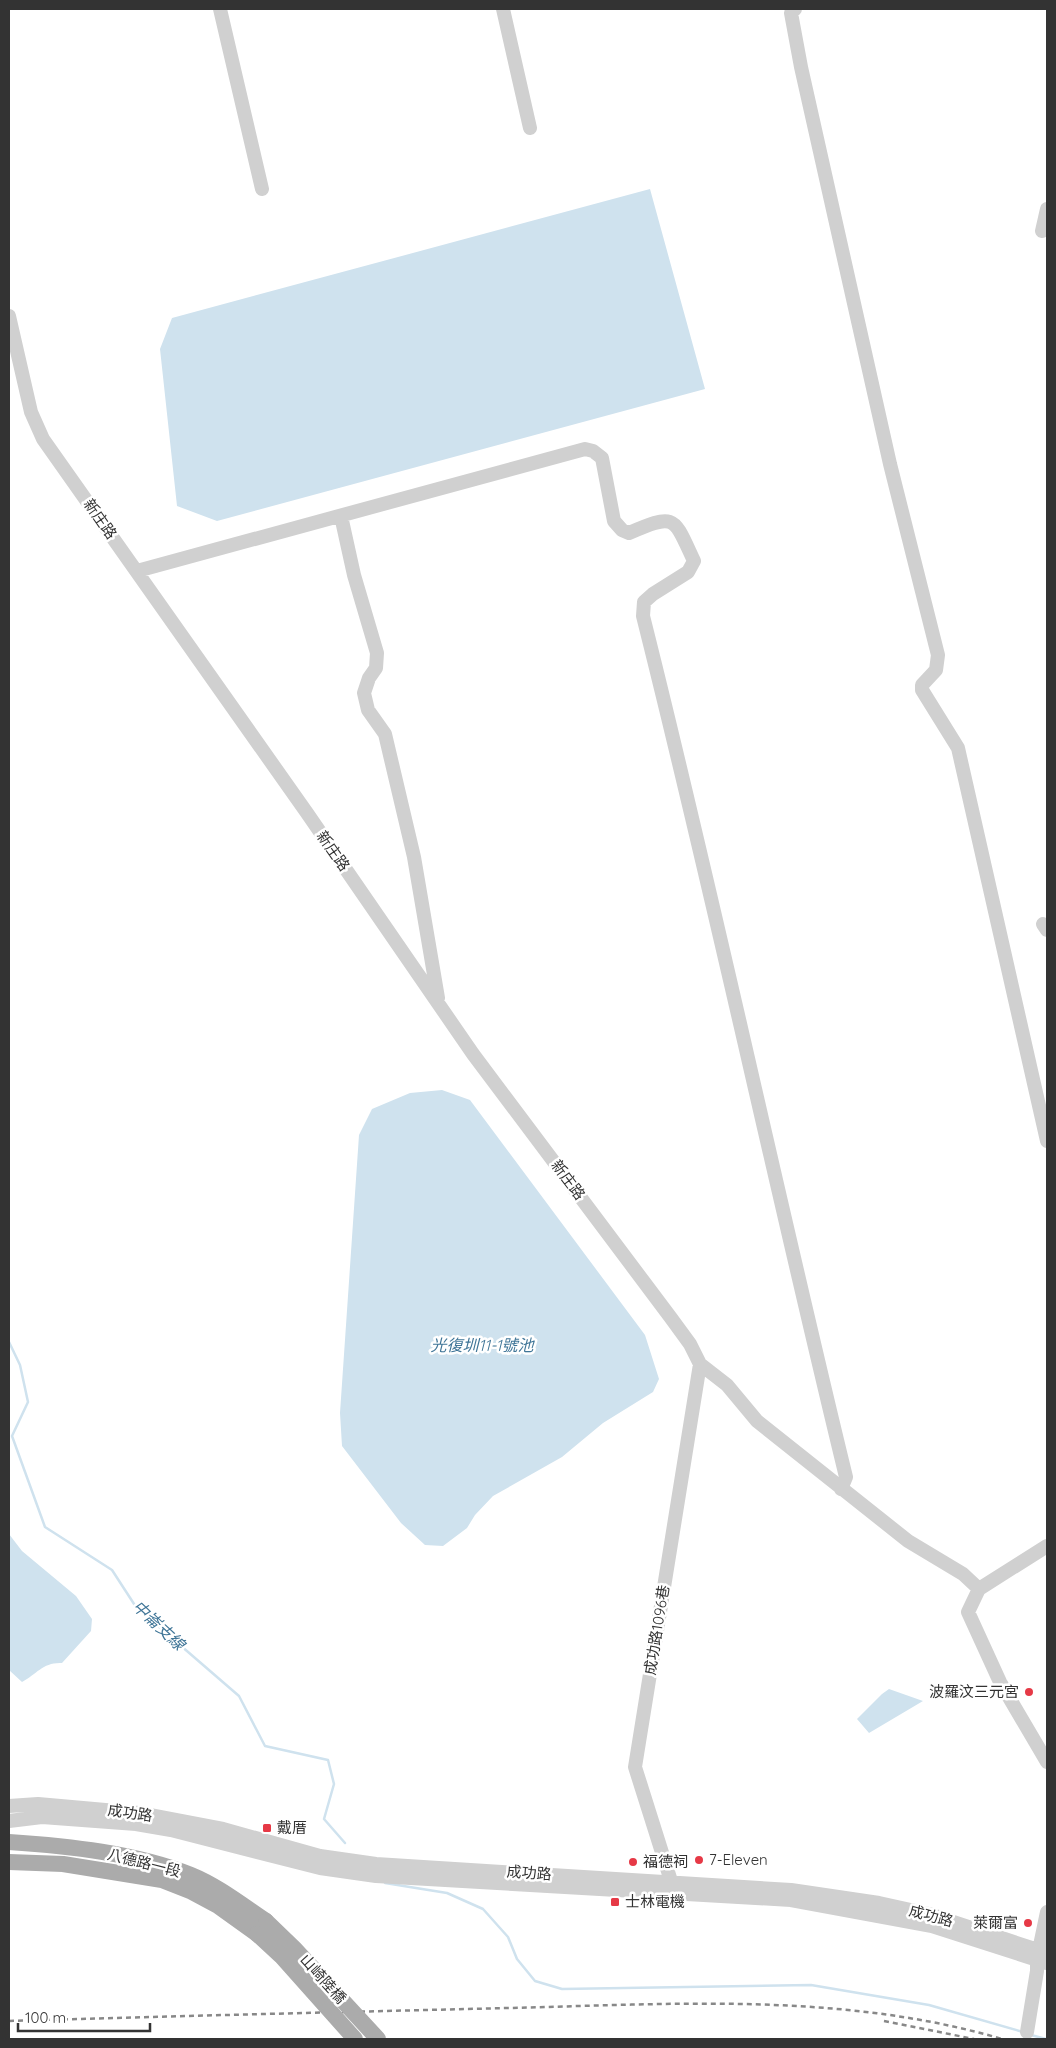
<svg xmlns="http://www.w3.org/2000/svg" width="1056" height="2048" font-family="Quicksand,'Noto Sans TC',sans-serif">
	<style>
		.water { fill: #cfe2ee }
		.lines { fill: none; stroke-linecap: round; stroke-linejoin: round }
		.stream { stroke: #cfe2ee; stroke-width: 2.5 }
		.minor { stroke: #d0d0d0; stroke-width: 14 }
		.major { stroke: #ababab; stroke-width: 16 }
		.rail { stroke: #888; stroke-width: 2.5; stroke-dasharray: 5 4; stroke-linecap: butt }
		.major-bridge { stroke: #ababab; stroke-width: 16 }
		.poi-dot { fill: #e63946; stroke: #fff; stroke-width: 2 }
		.labels { text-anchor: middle; stroke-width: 5; stroke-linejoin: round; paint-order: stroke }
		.street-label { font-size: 15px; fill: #333; stroke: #fff }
		.poi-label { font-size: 15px; fill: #333; stroke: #fff; text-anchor: start }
		.water-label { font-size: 16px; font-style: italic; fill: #3f7597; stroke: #fff }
	</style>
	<rect width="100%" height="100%" fill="#fff"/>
	<path class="water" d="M650,189L705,389L217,521L177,506L160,349L172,318Z
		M442,1090L470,1100L645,1335L659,1379L653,1392L603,1423L562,1457L493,1496L475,1515L467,1528L443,1546L425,1545L401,1523L342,1446L340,1413L359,1135L372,1109L410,1093Z
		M9,1534L22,1551L76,1596L92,1619L91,1631L62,1663C43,1662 37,1674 22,1682L9,1670Z
		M889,1689L923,1701L869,1733L857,1719L882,1694Z"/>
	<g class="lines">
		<path class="stream" d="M9,1342L20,1365L28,1402L12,1436L45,1527L112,1570L136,1607L239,1696L265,1746L328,1760L334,1784L324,1819L345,1843
			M385,1883L447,1893L483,1909L508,1937L517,1959L535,1981L562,1989L811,1985L929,2005L1023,2032
			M1031,2035L1046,2039"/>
		<path class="minor" d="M220,9L262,189
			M503,9L530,128
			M795,9L791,13L801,67L890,464L938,655L936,670L922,685V690L958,748L1047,1141
			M1042,231L1047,209
			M9,316L31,412L43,439L307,813L473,1054L671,1318L690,1344L700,1364L727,1385L757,1421L908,1541L963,1574L979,1589
			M341,516L354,575L377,653L376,668L369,678L364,693L368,710L385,734L414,857L438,998
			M137,571L585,449L593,451L602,458L614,521L622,530L629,533C676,513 673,516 694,561L688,572L653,594L644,602L643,616C715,902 776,1190 846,1477L841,1489
			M1043,924L1047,930
			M1047,1546L979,1589L968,1612L1000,1682L1047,1762
			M9,1806L38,1804L139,1813L223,1829L320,1856L376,1864L791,1890L879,1903L929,1914L1047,1953
			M9,1821L42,1817L136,1824L171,1830L320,1868L376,1876L791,1900L932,1926L1047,1963
			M672,1889L671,1881L635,1767L700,1364
			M1027,2032L1037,1971V1960L1047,1912"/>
		<path class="major" d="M9,1842C69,1846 135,1853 191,1875C218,1886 242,1905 266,1921
			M9,1862L63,1864L162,1880L190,1891L218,1906L257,1934"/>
		<path class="rail" d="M9,2021C176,2016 343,2012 509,2008C674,2004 842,1992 1002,2039
			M884,2021L974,2039"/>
		<path class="major-bridge" d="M266,1921L294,1948L378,2039
			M257,1934L281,1956L355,2039"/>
	</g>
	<g class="poi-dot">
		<circle cx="1029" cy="1692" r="5"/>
		<rect x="262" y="1823" width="10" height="10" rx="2.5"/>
		<circle cx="699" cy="1860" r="5"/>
		<circle cx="633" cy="1862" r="5"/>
		<rect x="610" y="1897" width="10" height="10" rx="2.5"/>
		<circle cx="1028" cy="1923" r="5"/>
	</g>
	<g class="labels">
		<g class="street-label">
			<text transform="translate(100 519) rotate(55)" y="5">新庄路</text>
			<text transform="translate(333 851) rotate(55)" y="5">新庄路</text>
			<text transform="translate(568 1180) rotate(53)" y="5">新庄路</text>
			<text transform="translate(657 1630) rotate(-81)" y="5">成功路1096巷</text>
			<text transform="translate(130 1813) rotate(8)" y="5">成功路</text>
			<text transform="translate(144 1863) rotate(14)" y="5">八德路一段</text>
			<text transform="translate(529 1873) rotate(4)" y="5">成功路</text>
			<text transform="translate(931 1916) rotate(15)" y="5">成功路</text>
			<text transform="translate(323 1979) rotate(48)" y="5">山崎陸橋</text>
		</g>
		<g class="poi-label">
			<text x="1019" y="1697" text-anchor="end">波羅汶三元宮</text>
			<text x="277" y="1833">戴厝</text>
			<text x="709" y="1865">7-Eleven</text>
			<text x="643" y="1867">福德祠</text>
			<text x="625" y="1907">士林電機</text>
			<text x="1018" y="1928" text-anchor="end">萊爾富</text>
		</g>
		<g class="water-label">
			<text x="482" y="1351">光復圳11-1號池</text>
			<text transform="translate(159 1625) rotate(43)" y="6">中崙支線</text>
		</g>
	</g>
	<rect width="1056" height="2048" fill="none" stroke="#333333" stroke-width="20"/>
	<path d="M18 2023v8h132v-8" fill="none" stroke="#333333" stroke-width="2.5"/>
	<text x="25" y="2023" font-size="15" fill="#333333" stroke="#ffffff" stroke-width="4" paint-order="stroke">100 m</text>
</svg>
